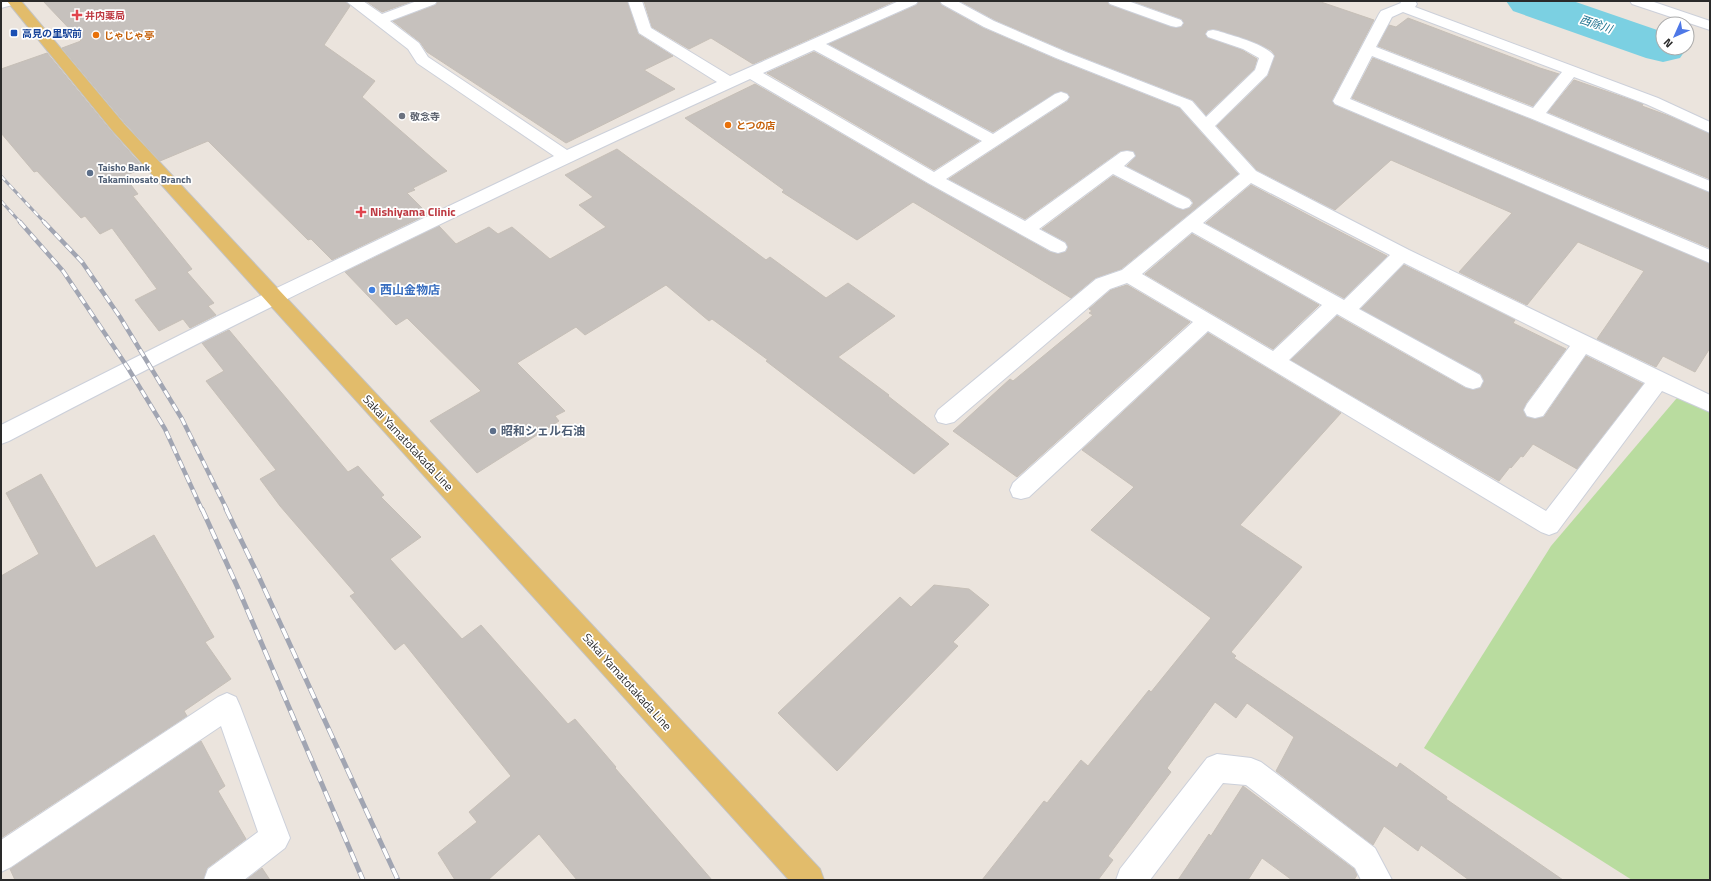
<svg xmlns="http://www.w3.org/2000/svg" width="1711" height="881" font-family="'Titillium Web','Noto Sans JP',sans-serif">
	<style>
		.green { fill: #b9dc9f }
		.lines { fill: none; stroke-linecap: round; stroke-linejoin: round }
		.river { fill: #7bd0e2; fill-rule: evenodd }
		.building { fill: #c6c1bd; stroke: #c6bfb7 }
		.minor-casing { stroke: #ccd0da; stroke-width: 2 }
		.major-casing { stroke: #c3c3c3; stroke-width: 2 }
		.minor { fill: #fff; fill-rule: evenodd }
		.major { fill: #e2bc6b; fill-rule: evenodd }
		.rail-far2-casing { stroke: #a1a5b2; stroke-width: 3 }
		.rail-far1-casing { stroke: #a1a5b2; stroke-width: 4.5 }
		.rail-casing { stroke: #a1a5b2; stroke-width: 5 }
		.rail-far2 { stroke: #fff; stroke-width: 2; stroke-dasharray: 6; stroke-linecap: butt }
		.rail-far1 { stroke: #fff; stroke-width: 3; stroke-dasharray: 8; stroke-linecap: butt }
		.rail { stroke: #fff; stroke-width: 3.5; stroke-dasharray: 11; stroke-linecap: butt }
		.health-dot { fill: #e0444e; stroke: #fff; stroke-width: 1.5 }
		.transit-dot { fill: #1a4fb4; stroke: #fff; stroke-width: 1.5 }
		.food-dot { fill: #e8710a; stroke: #fff; stroke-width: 1.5 }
		.worship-dot { fill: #6b7280; stroke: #fff; stroke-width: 1.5 }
		.service-dot { fill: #5c6f8a; stroke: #fff; stroke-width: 1.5 }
		.shop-dot { fill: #3f7fe0; stroke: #fff; stroke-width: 1.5 }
		.labels { text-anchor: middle; stroke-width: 3.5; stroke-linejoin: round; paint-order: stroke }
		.far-health-label { font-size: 10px; font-weight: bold; fill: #be3a42; stroke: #fff; text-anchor: start }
		.far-transit-label { font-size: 10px; font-weight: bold; fill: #164399; stroke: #fff; text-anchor: start }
		.far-food-label { font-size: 10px; font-weight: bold; fill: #c56008; stroke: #fff; text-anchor: start }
		.far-worship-label { font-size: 10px; font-weight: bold; fill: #5b616d; stroke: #fff; text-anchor: start }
		.far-service-label { font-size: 10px; font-weight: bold; fill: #4e5e75; stroke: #fff; text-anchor: start }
		.far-water-label { font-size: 11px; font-style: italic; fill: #1b708d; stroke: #fff }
		.health-label { font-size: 12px; font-weight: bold; fill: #be3a42; stroke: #fff; text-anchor: start }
		.shop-label { font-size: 12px; font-weight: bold; fill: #366cbe; stroke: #fff; text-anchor: start }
		.service-label { font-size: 12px; font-weight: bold; fill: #4e5e75; stroke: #fff; text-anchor: start }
		.street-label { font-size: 12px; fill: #2a2a2a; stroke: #fff }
	</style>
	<rect width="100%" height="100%" fill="#ebe4dd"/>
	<path class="green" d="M1682,392L1710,404V880H1632L1424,748L1551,546Z"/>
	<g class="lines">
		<path class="river" d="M1506,1H1573L1663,32V48H1687L1680,58L1663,62L1646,58L1513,11Z"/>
	</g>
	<path class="building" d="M43,1H345L350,6L324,45L375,81L362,97L447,171L413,188L415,190L407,193L428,214L332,260L311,239L308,240L208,141L160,161L125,123L62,48L81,41Z
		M366,1H413L382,12Z
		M438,1H627L638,34L673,56L644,70L675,89L566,143L427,52L420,42L393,21L436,5Z
		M644,1H895L753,64L711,38L689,49L652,27Z
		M919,1H939L941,5L983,28L1055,59L1179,108L1238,174L1121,269L1095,278L1071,298L913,202L857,240L782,192L784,190L685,118L755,84L927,184L1050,252L1058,254L1066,252L1068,248L1066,242L1042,229L1113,176L1176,208L1183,210L1190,208L1194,203L1190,198L1127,166L1136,156L1133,151L1127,150L1120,151L1025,219L949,179L1068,101L1070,96L1067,93L1061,91L1055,93L993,132L829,44L917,5Z
		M960,1H1107L1109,5L1176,28L1181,27L1184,24L1182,19L1132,1H1318L1374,20L1332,100L1334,105L1710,264V348L1695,372L1663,356L1656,367L1597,339L1644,271L1578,242L1527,305L1459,272L1512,213L1391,160L1335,210L1257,170L1217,126L1268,76L1275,55L1271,50L1257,43L1218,30L1213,29L1207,30L1205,35L1208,38L1242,50L1257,59L1254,69L1206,115L1193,100L1067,51L995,20Z
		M1408,18L1540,68L1559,74L1533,106L1378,46L1389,25L1396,27Z
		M814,52L979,141L934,170L767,73Z
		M47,53L111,131L144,168L124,176L138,194L133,196L192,269L187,272L214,303L208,306L216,315L190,328L183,319L159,331L135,300L157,289L112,228L100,234L85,216L81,218L37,171L34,172L1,133V69Z
		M1373,58L1529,119L1710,193V248L1352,98Z
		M1574,80L1643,104L1642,106L1669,116L1710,134V179L1548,112Z
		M617,149L766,260L770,257L826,298L848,283L895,316L838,357L889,395L888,396L949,444L914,474L766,361L768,360L712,319L709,321L666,285L585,335L576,327L517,363L565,411L555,416L559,421L477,473L430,421L481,391L407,318L396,325L345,272L439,226L456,244L489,227L498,234L512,227L550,259L606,227L579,205L593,197L565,175Z
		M1251,185L1321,222L1387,256L1344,298L1206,223Z
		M1192,234L1319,305L1273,349L1145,274Z
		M1404,265L1515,320L1513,323L1566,349L1526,403L1523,411L1527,417L1535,419L1544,417L1586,356L1643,384L1577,469L1533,444L1523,457L1521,456L1511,468L1510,467L1499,481L1291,360L1337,316L1465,388L1473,390L1481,388L1484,380L1481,374L1361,309Z
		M1127,285L1190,322L1017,477L953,431L1010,379L1013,381L1093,315L1089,313L1092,311L1089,309L1111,290Z
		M229,330L348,472L358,466L384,495L381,497L421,537L390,559L462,639L481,625L568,724L575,719L616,767L615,768L712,880H577L539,834L488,880H455L438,853L477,822L469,812L511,776L404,643L395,650L350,596L355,593L280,506L260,479L276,470L206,381L224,371L202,343Z
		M1208,333L1341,413L1240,525L1302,567L1231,652L1236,656L1234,658L1397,768L1400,763L1447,797L1446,799L1563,880H1469L1421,845L1418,851L1384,826L1373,845L1276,771L1294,737L1247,703L1236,718L1215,702L1167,768L1171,772L1108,856L1113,860L1098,880H982L1044,801L1047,803L1081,760L1088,766L1149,690L1151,692L1211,618L1091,530L1134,487L1082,450Z
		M41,474L96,568L154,535L214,637L205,642L231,679L184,711L187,716L1,838V576L39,554L6,493Z
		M934,585L969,589L989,605L953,642L958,646L837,771L778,713L900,597L911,607Z
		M201,741L225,786L218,791L246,839L207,868L203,880H15L10,869Z
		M1243,786L1354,869L1357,875L1354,880H1292L1262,858L1248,880H1178L1209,834L1211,836Z
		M262,868L270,880H246Z"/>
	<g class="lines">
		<g class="minor-casing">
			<path id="minor" d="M1,1H18L16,4L1,8Z
				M346,1H363L382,14L417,1H437L435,4L390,21L419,43L428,57L567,150L717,82L639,33L628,1H642L651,28L730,76L899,1H918L916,4L826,44L993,134L1055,94L1061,92L1067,94L1069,97L1067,100L946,179L1025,221L1121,152L1127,151L1133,152L1135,156L1124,166L1189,199L1192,203L1189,207L1183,209L1177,207L1113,174L1039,229L1065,243L1067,247L1065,251L1058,253L1051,251L928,183L750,79C500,193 253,313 9,441L1,444V425L218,316L554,156L417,63L408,49ZM814,50L982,141L934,172L763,73Z
				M940,1H957L994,21L1066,52L1192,101L1206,117L1255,70L1259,58L1243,49L1208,37L1206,34L1208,31L1213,30L1218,31C1233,36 1266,44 1274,56L1267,75L1215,126L1256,171L1409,250L1710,395V412L1662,391L1557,532L1549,535L1541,532L1208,331L1029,497L1021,499L1013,497L1010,490L1013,483L1193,322L1127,283L1110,289L954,422L946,424L938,422L935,416L938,410L1096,279L1122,270L1240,174L1180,107L1056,58L984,27L942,4ZM1251,183L1390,255L1344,300L1203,223ZM1192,232L1322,305L1273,351L1142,274ZM1404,263L1570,346L1527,404L1524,410L1527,416L1535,418L1543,416L1586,354L1645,383L1546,511L1289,360L1337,314L1466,387L1473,389L1480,387L1483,381L1480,375L1359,309Z
				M1108,1H1128L1181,20L1183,23L1181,26L1176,27L1171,26L1110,4Z
				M1400,1H1415L1417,4L1415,7L1658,98L1710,122V133L1646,104L1574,77L1546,113L1710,181V192L1530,118L1372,56L1350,99L1710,250V263L1335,104L1333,101L1379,14L1381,11L1401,3ZM1403,12L1562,72L1533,108L1376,47L1392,17Z
				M1630,1H1651L1710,21V30L1632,4Z
				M227,693L236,697L240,706L290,838L285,848L244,880H204L208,869L258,832L221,726L11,867L1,872V840L218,697Z
				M1217,754L1251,758L1261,762L1375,848L1392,880H1361L1355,868L1246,785L1223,783L1150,880H1116L1120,869L1207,758Z"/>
		</g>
		<g class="major-casing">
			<path id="major" d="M7,1H21L124,124L820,869L824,880H789L112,130Z"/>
		</g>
		<use href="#minor" class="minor"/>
		<use href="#major" class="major"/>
		<g class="rail-far2-casing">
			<path id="rail-far2" d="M1,176L45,223
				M1,201L21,223"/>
		</g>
		<g class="rail-far1-casing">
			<path id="rail-far1" d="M20,222L63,271L128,368L165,429L202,510
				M44,222L82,262L120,317L182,419L227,510"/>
		</g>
		<g class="rail-casing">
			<path id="rail" d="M202,509L237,586L363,880
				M226,509L258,575L398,880"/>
		</g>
		<use href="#rail-far2" class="rail-far2"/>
		<use href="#rail-far1" class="rail-far1"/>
		<use href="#rail" class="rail"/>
	</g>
	<g class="health-dot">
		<path d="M75 9h4v4h4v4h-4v4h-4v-4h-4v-4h4z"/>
		<path d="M359 206h4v4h4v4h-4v4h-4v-4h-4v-4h4z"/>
	</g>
	<rect class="transit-dot" x="10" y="29" width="8" height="8" rx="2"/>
	<g class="food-dot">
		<circle cx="96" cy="35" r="4"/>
		<circle cx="728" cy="125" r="4"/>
	</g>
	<circle class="worship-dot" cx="402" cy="116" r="4"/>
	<g class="service-dot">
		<circle cx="90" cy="173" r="4"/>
		<circle cx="493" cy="431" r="4"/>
	</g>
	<circle class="shop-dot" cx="372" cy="290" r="4"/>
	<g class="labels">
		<g class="far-health-label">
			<text x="85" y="19">井内薬局</text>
		</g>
		<g class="far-transit-label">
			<text x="22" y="37">高見の里駅前</text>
		</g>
		<g class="far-food-label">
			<text x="104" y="39">じゃじゃ亭</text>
			<text x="736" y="129">とつの店</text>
		</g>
		<g class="far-worship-label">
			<text x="410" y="120">敬念寺</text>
		</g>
		<g class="far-service-label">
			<text x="98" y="171">Taisho Bank<tspan x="98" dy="12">Takaminosato Branch</tspan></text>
		</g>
		<g class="far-water-label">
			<text transform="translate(1596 24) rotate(19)" y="4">西除川</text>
		</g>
		<g class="health-label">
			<text x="370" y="216">Nishiyama Clinic</text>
		</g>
		<g class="shop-label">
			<text x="380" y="294">西山金物店</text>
		</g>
		<g class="service-label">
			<text x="501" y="435">昭和シェル石油</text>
		</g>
		<g class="street-label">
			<text transform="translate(408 443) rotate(47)" y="4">Sakai Yamatotakada Line</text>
			<text transform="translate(627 682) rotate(48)" y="4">Sakai Yamatotakada Line</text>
		</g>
	</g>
	<rect width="1711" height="881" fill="none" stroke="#2a2a2a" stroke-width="4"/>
	<g transform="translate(1675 36) rotate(225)"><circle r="19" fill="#ffffff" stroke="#aaaaaa"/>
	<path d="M0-3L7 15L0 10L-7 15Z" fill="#4e78e7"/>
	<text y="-6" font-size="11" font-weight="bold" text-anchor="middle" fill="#2a2a2a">N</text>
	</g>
</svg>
